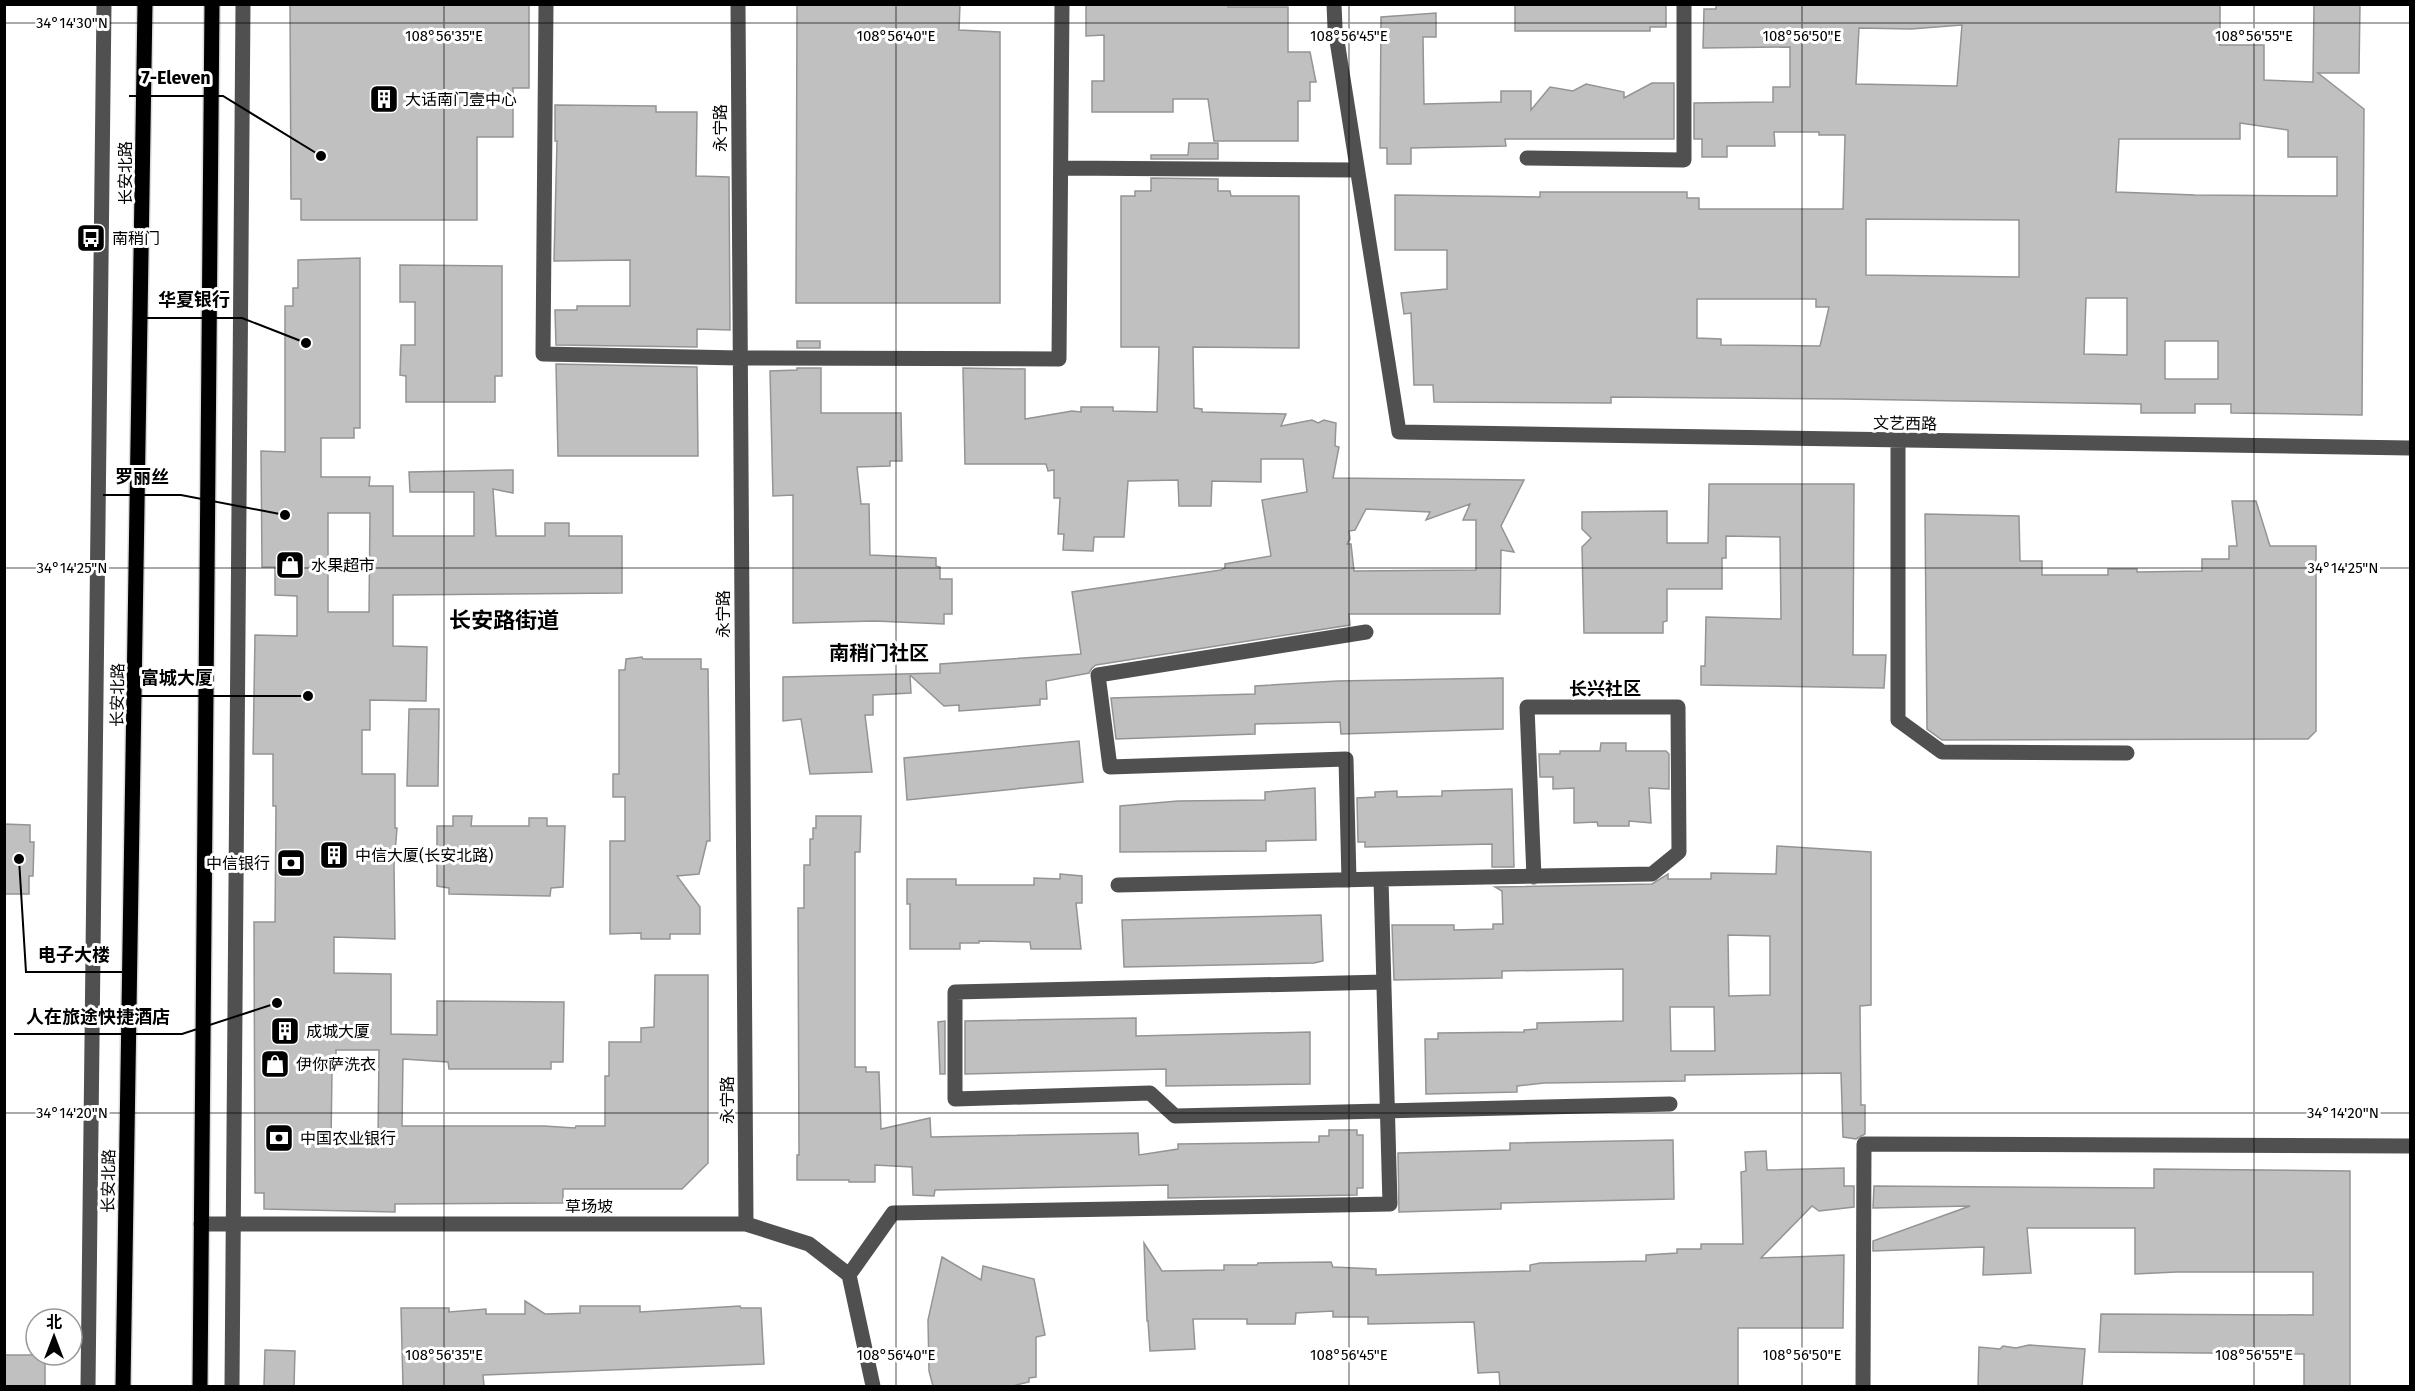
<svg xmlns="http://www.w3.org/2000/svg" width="2415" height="1391" font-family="'Fira Sans','Noto Sans SC',sans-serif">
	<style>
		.building { fill: #c0c0c0; stroke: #949494; stroke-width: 1.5; fill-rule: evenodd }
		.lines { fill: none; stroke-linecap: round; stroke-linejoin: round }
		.major-casing { stroke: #dbdbdb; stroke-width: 18 }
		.minor { stroke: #505050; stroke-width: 15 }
		.major { stroke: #000; stroke-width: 15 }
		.ticks { fill: none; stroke: #000; stroke-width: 1.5; stroke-opacity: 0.45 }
		.labels { text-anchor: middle; stroke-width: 6; stroke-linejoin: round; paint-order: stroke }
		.poi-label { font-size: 16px; fill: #000; stroke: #fff; text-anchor: start }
		.street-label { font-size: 16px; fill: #000; stroke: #fff }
		.neighbourhood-label { font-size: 18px; font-weight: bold; fill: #000; stroke: #fff }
		.quarter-label { font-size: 20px; font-weight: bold; fill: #000; stroke: #fff }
		.district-label { font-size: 22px; font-weight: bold; fill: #000; stroke: #fff }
		.ticks-label { font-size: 15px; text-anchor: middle; fill: #000; stroke: #fff; stroke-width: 6; stroke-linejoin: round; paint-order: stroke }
		.leader { fill: none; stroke: #000; stroke-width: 2 }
		.callout-dot { fill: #000; stroke: #fff; stroke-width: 2 }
		.callout-label { font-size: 18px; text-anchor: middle; font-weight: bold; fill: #000; stroke: #fff; stroke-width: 6; stroke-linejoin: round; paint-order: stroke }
	</style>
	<rect width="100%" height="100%" fill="#fff"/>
	<path class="building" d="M290,4H529V88H513V137H477V220H301V199H291Z
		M797,4H960L959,30L1000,32V303H796Z
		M1228,4V7H1288V52H1310L1316,82H1310V101H1298V141H1214L1208,99H1173V112H1092V81H1104V35L1086,36V5Z
		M1515,4H1666V27H1650V31H1515Z
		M1716,4H2220V45H2264V80L2313,82L2314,4H2360L2359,73H2318L2364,109L2362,415L2231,413V404H2195V413H2141V404L1844,399L1611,397V403L1434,402L1433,385H1414L1411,313L1404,314L1401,293L1447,289V250H1395V195L1540,197V192H1687V198H1699V209H1843L1845,135H1819V132H1774L1775,146H1727V157H1702V139H1694V103L1773,102V87H1790V47L1703,48L1704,9H1716ZM1962,25L1957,86L1856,84L1859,28L1911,29ZM2240,123L2288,130V157H2337V196L2195,195L2116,192L2119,139H2240ZM1866,219L2019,220V277L1866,275ZM2086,298H2127V355L2084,354ZM1697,299H1816V307H1829L1820,346L1721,345V339L1697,338ZM2165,341H2218V379H2165Z
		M1436,13V37H1423L1424,104L1501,102V91H1531V110L1550,87L1573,91L1586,84L1624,92V98L1652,83H1674V139H1505L1506,146L1411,148V164H1387V148H1380L1381,17Z
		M555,105L656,106V112H697L696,176L729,177L730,330L697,329V347L556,345L555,310H577V306H630V260L554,261L557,141H555Z
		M1189,143H1218V159H1151V155H1188Z
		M1151,178L1218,179V191H1230L1231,196H1299V348L1193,347L1194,408L1202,409V412L1286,414L1281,426L1312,420L1318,423L1324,420L1336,423L1335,446L1339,447L1333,478L1524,480L1501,526L1514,552L1501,550L1500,614H1349L1350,625L1096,665L1092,668L1089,673L1046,681L1047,699H1040V705L959,711V705L944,706L910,675L911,693L873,695V715H865L872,772L810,774L801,719L783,721V677L940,673V664L1081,654L1072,592L1221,570L1225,568V564L1271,556L1262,500L1307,492L1303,459H1261V482L1212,481L1211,506H1179L1178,480L1128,481L1124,537H1094L1093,551L1063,550L1064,534H1058L1060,498H1054V470L1048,471L1046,464H965L963,368L1025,369V419L1072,411L1081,412V407H1113V411L1157,412L1159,347H1121V196H1135V191H1151ZM1470,504L1463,520H1476V570L1354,571L1351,544H1347L1350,539L1349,531L1355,530L1366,509L1430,512L1426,520Z
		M360,258V428H354V438H321V477H370L369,486H393V536H474V492H410L409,472L513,470V493L493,489L496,536H545V523H569V536H622V593L393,595V646L427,647L426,701L370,700V730H362V774H395V828H397L394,865L395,939L334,937V973L391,974V1034L437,1035V1001L564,1002L563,1062H551V1069H449L448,1062L403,1059L402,1126H544L575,1128L576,1126H605V1076H609V1042H641V1028L654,1027L655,975H708V1163L682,1189H563V1203L395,1204V1212L264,1209V1193H255L254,922H275L276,806H273V754H253L255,635L297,636V596L275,595V567H262L261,451L285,452V306H293V288H298V260ZM328,513H370L369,612H328ZM336,1050H379L378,1140H331L332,1072H336Z
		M400,265L502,266V376H495V402H406V376L400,375L401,345H415V302H400Z
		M797,341H820V348H797Z
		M556,364L697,367L698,456H558Z
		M797,368H821V413H901L902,461H890V466L857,467L861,504H869L870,555L936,558V566L940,567V579H952V614H944V624L875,621L793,623V495L773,496L770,371L797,370Z
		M1709,484H1854L1853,655H1886L1884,688L1701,685V666H1705L1706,617L1781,619L1780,537L1726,536V558H1722V589H1667V621L1663,622V633H1584L1582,547L1591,538L1582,529V512L1667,511V543H1708Z
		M2232,501H2256L2270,546H2316V731L2308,739L1942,740L1927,729L1925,514L2019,516L2020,561H2042V575H2108V569H2137V572L2202,571V559H2229V546H2237Z
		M642,657L643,659H701V669H708L710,841H707L699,874L677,876L700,907V934H670V939H641V933L610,934V841H625V797H613V774H619V670H625L626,659Z
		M1503,678V729L1341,734L1340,722L1255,724V734L1116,739L1111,698L1255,694V686L1337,681Z
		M409,709H439L438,786H407Z
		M1079,741L1083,782L907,800L904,758Z
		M1601,743H1626V751H1666L1669,754V789L1649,788L1651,823L1629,821V826H1598L1597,822L1574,823V788L1553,789V777H1540L1539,754H1560V751H1600Z
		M1315,788L1316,840L1266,841V851L1120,852V806L1178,801L1265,800V792Z
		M1512,789L1514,867H1492V844L1365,847V842H1358L1357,798L1375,797V792L1397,791V797L1442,796V791Z
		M453,816H472L471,826H529V818H547V826H565L563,887L551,888L550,896L449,894V888L437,886V826H453Z
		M816,816H861L860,852H855V1067H866V1072H879L881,1129L930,1118L931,1137L1138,1133L1139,1155L1178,1149V1144L1319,1142V1136H1329V1130H1357V1135H1363V1188H1357V1195L1168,1198V1185L935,1190L934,1196L913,1195L912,1167L875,1165V1182H849V1180H797V1155H799L798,908H804V865H810V839H813V828H816Z
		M4,824L30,825V842H34L33,876H29V894H4Z
		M1777,846L1871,852V1005L1860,1006L1861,1105H1865V1134L1856,1139L1843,1137L1841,1073L1685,1075V1081L1544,1083L1517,1086V1092L1426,1094L1425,1039H1438V1033L1524,1032V1030L1537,1029V1023L1623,1021V969L1502,971V978L1394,980L1392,925H1454V930L1493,929V924H1503L1502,891L1495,887L1652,884L1668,874V879H1711V873L1776,874ZM1728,935L1770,936V995L1729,996ZM1670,1007H1714L1715,1051H1671Z
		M1060,874L1082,876V903H1076L1081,949H1031L1030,942L979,941V943H960V949H910V904H907V879H956V885H1034V878L1060,879Z
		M1321,915L1323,961L1314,963L1124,967L1122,920Z
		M1136,1018V1036L1310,1032V1084L1166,1086V1069L965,1074V1021Z
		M945,1021V1074H940L938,1022Z
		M1673,1140L1674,1199L1501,1203V1209L1399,1212L1398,1153L1510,1150V1143Z
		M1766,1151L1767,1170L1844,1168V1186H1854V1207L1819,1211L1812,1206L1761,1258L1844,1255L1843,1328H1738V1386H1500L1499,1372L1478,1373L1474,1322L1368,1324V1317H1333V1311L1296,1313L1295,1324H1247V1319H1193L1195,1349L1150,1351L1148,1321H1147L1144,1243L1162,1271L1224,1270V1265H1257L1258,1263L1331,1262L1333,1267L1376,1269V1275L1530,1271V1265L1540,1263L1646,1261V1255L1677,1253V1249H1701V1244H1743L1741,1172L1746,1171L1745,1152Z
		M2154,1169L2350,1171V1386H2304V1354L2099,1352L2101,1314L2313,1315V1272H2177L2135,1274V1228H2027L2031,1273L1983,1275L1984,1247L1873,1251V1241L1970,1206L1873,1208L1874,1186L2154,1188Z
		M942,1257L981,1280L983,1266L1034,1279L1045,1335L1036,1337V1377L1029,1378V1382L1016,1385V1386H933L929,1371L928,1320Z
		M525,1301L545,1314L580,1313V1306H640V1312L740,1306L741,1308H761L764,1364L483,1375L484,1386H403L401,1308H449V1312L486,1309V1314H525Z
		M2029,1345L2085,1349L2082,1386H1978L1979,1347L2000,1349L2003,1346L2016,1348Z
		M265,1350L295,1351L294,1386H264Z
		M4,1355H45V1386H4Z"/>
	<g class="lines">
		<g class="major-casing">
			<path id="major" d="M123,1386L145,4
				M200,1386L212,4"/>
		</g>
		<path class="minor" d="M546,4L543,354L740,358L1059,359L1062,4
			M738,4L746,1224
			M1334,4L1335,28L1399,432L2410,448
			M1527,158L1684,160V4
			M1061,168L1357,170
			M1898,441V720L1942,752L2127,753
			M1381,879L1652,874L1679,852L1678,707H1527L1534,877
			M1349,880L1346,759L1110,767L1098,675L1366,632
			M1384,982L955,992V1099L1150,1093L1175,1116L1670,1104
			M201,1224H746L809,1244L849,1275L873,1386
			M849,1275L893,1213L1390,1204L1381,879L1118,885
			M88,1386L104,4
			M232,1386L243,4
			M1863,1386L1864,1144L2410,1146"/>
		<use href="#major" class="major"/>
	</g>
	<path class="ticks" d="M444,4V1386M896,4V1386M1349,4V1386M1802,4V1386M2254,4V1386M4,23H2410M4,568H2410M4,1113H2410"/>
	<defs>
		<g id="building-square" transform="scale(1.5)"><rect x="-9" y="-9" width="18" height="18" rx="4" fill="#000" stroke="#fff"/><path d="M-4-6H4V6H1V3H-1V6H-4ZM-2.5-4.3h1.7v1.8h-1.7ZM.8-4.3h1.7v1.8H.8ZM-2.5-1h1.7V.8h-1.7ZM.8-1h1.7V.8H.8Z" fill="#fff"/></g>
		<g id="bus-square" transform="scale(1.5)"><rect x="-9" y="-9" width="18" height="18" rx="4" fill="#000" stroke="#fff"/><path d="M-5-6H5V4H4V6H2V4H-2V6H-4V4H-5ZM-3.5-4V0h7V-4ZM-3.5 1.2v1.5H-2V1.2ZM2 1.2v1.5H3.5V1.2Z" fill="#fff"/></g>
		<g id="shop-square" transform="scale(1.5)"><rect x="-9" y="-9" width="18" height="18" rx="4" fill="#000" stroke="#fff"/><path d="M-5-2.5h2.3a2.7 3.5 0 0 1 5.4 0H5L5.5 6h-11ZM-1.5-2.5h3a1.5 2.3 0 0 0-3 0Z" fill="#fff"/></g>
		<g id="bank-square" transform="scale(1.5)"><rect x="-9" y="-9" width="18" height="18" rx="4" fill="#000" stroke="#fff"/><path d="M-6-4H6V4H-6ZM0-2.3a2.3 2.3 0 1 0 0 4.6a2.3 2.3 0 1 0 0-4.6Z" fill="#fff"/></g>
	</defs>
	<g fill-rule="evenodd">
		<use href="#building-square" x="384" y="99"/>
		<use href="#bus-square" x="91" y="238"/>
		<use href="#shop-square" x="290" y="565"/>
		<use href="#building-square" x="334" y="855"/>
		<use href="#bank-square" x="291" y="863"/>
		<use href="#building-square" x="285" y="1031"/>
		<use href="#shop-square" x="275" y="1064"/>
		<use href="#bank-square" x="279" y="1138"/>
	</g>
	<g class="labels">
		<g class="poi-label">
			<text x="405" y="105">大话南门壹中心</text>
			<text x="112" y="244">南稍门</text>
			<text x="311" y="571">水果超市</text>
			<text x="355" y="861">中信大厦(长安北路)</text>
			<text x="270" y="869" text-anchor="end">中信银行</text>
			<text x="306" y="1037">成城大厦</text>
			<text x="296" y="1070">伊你萨洗衣</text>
			<text x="300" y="1144">中国农业银行</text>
		</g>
		<g class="street-label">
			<text transform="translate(720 128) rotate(-90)" y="6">永宁路</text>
			<text transform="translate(125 173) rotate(-90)" y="6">长安北路</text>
			<text transform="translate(1905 423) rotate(1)" y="6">文艺西路</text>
			<text transform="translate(723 614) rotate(-90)" y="6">永宁路</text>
			<text transform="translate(117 695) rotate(-89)" y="6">长安北路</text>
			<text transform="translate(727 1100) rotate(-90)" y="6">永宁路</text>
			<text transform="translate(108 1181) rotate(-89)" y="6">长安北路</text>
			<text x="589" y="1212">草场坡</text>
		</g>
		<g class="neighbourhood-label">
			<text x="1605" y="695">长兴社区</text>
		</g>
		<g class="quarter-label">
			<text x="879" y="660">南稍门社区</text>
		</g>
		<g class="district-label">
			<text x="504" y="628">长安路街道</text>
		</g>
	</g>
	<g class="ticks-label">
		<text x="72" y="28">34°14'30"N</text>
		<text x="444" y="41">108°56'35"E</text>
		<text x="896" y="41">108°56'40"E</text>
		<text x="1349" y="41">108°56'45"E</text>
		<text x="1802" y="41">108°56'50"E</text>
		<text x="2254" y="41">108°56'55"E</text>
		<text x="72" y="573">34°14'25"N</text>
		<text x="2343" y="573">34°14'25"N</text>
		<text x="72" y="1118">34°14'20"N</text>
		<text x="2343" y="1118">34°14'20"N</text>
		<text x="444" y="1360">108°56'35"E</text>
		<text x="896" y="1360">108°56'40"E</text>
		<text x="1349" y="1360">108°56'45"E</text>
		<text x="1802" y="1360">108°56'50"E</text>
		<text x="2254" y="1360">108°56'55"E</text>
	</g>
	<path class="leader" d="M321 156L223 96H129M306 343L242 318H146M285 515L181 495H103M308 696L225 696H129M19 859L26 972H122M277 1003L182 1034H14"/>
	<g class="callout-dot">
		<circle cx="321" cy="156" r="6"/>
		<circle cx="306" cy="343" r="6"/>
		<circle cx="285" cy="515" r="6"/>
		<circle cx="308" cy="696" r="6"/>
		<circle cx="19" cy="859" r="6"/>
		<circle cx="277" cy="1003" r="6"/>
	</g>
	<g class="callout-label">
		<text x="176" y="84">7-Eleven</text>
		<text x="194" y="306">华夏银行</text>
		<text x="142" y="483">罗丽丝</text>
		<text x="177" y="684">富城大厦</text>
		<text x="74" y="961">电子大楼</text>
		<text x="98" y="1023">人在旅途快捷酒店</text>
	</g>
	<rect width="2415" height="1391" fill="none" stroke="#000000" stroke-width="12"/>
	<g transform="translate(54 1337)"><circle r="28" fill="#ffffff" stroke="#999999" stroke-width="1.5"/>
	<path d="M0-4.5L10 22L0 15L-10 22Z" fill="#000000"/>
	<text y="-9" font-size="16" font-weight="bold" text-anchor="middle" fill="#000000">北</text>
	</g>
</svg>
